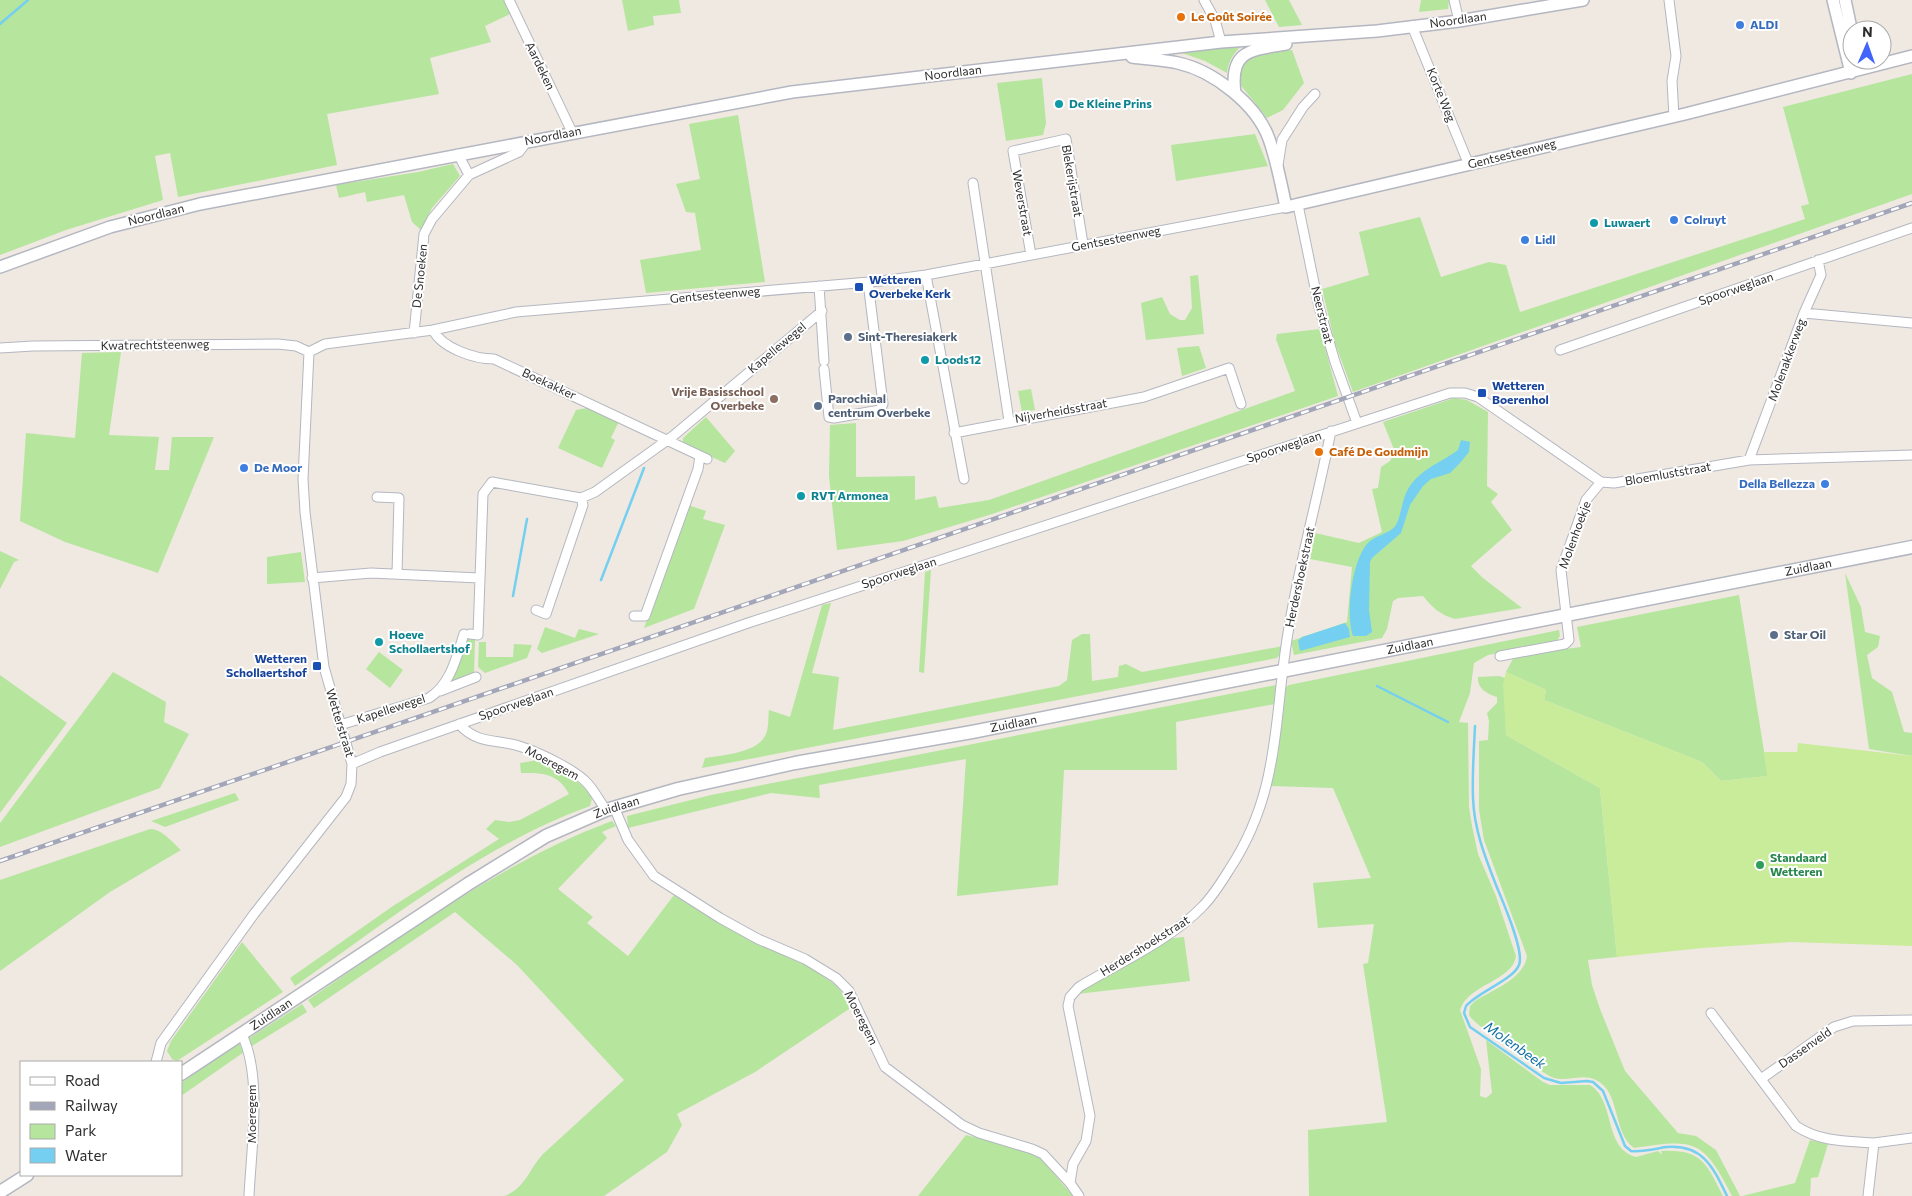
<svg xmlns="http://www.w3.org/2000/svg" width="1912" height="1196" font-family="Commissioner,sans-serif">
	<style>
		.green { fill: #b6e59e }
		.pitch { fill: #c9ec9a }
		.water { fill: #75cff0 }
		.lines { fill: none; stroke-linecap: round; stroke-linejoin: round }
		.stream { stroke: #75cff0; stroke-width: 2.5 }
		.minor-casing { stroke: #b4b7c1; stroke-width: 11 }
		.tertiary-casing { stroke: #b4b7c1; stroke-width: 14 }
		.secondary-casing { stroke: #b4b7c1; stroke-width: 15 }
		.minor { stroke: #fff; stroke-width: 9 }
		.tertiary { stroke: #fff; stroke-width: 11 }
		.secondary { stroke: #fff; stroke-width: 12 }
		.rail-casing { stroke: #a3a6b8; stroke-width: 4.5 }
		.rail { stroke: #fff; stroke-width: 2.5; stroke-dasharray: 8; stroke-linecap: butt }
		.food-dot { fill: #e8710a; stroke: #fff; stroke-width: 2 }
		.shop-dot { fill: #3f7fe0; stroke: #fff; stroke-width: 2 }
		.culture-dot { fill: #0f9aa8; stroke: #fff; stroke-width: 2 }
		.transit-dot { fill: #1a4fb4; stroke: #fff; stroke-width: 2 }
		.service-dot { fill: #5c6f8a; stroke: #fff; stroke-width: 2 }
		.education-dot { fill: #8d6e63; stroke: #fff; stroke-width: 2 }
		.leisure-dot { fill: #2e9e5b; stroke: #fff; stroke-width: 2 }
		.labels { text-anchor: middle; stroke-width: 4; stroke-linejoin: round; paint-order: stroke }
		.food-label { font-size: 12px; font-weight: bold; fill: #c56008; stroke: #fff; text-anchor: start }
		.street-label { font-size: 12px; fill: #2e2e2e; stroke: #fff }
		.shop-label { font-size: 12px; font-weight: bold; fill: #366cbe; stroke: #fff; text-anchor: start }
		.culture-label { font-size: 12px; font-weight: bold; fill: #0d838f; stroke: #fff; text-anchor: start }
		.transit-label { font-size: 12px; font-weight: bold; fill: #164399; stroke: #fff; text-anchor: start }
		.service-label { font-size: 12px; font-weight: bold; fill: #4e5e75; stroke: #fff; text-anchor: start }
		.education-label { font-size: 12px; font-weight: bold; fill: #785e54; stroke: #fff; text-anchor: end }
		.leisure-label { font-size: 12px; font-weight: bold; fill: #27864d; stroke: #fff; text-anchor: start }
		.water-label { font-size: 14px; font-style: italic; fill: #0d6fa3; stroke: #fff }
	</style>
	<rect width="100%" height="100%" fill="#efe9e1"/>
	<path class="green" d="M0,0H510V14L485,26L491,42L430,58L439,94L327,114L337,165L178,197L170,153L155,156L163,200L66,230L0,255Z
		M622,0H679L681,13L653,16L654,25L628,31Z
		M1265,0H1289L1302,25L1279,27Z
		M1421,0H1449L1448,9L1419,12Z
		M1242,45C1234,53 1228,61 1227,73L1205,61L1182,53V51Z
		M1292,50L1304,83L1283,110L1267,118L1239,83L1241,62L1251,54Z
		M1912,74V194L1353,392L1335,343L1322,289L1369,275L1359,232L1420,217L1441,277L1489,262L1506,265L1520,312L1805,219L1801,206L1809,204L1783,107Z
		M1042,78L1046,123L1043,135L1006,141L997,83Z
		M738,115L765,282L646,293L640,260L701,250L695,213L686,212L676,184L700,179L689,124Z
		M1255,134L1268,166L1176,181L1171,145Z
		M453,164L460,176L432,208L421,230L412,222L404,195L367,202L365,192L339,198L336,185L418,172Z
		M1198,275L1204,334L1146,340L1141,303L1162,297L1170,314L1180,320H1185L1192,308L1190,276Z
		M1320,329L1338,396L989,515L903,541L837,550L829,476L830,425L856,423V477L915,476V500L936,496L939,508L989,500L1295,391L1276,339L1277,334Z
		M1199,346L1206,368L1182,376L1177,348Z
		M121,352L109,435L159,437L155,470H169L172,437H214L158,573L65,542L20,521L26,433L75,438L82,353Z
		M1031,389L1035,410L1022,412L1018,391Z
		M1454,398L1467,400L1488,412L1487,486L1498,494L1491,502L1512,530L1471,566L1483,578L1522,608L1455,619C1440,615 1432,607 1423,596L1398,598L1393,601L1387,629L1382,638L1294,655L1291,641L1347,622L1352,567L1310,559L1315,533L1359,543L1382,532L1372,489L1378,488L1381,467L1390,461L1395,452L1383,422Z
		M592,407L620,419L611,438L615,440L602,468L558,448L576,410Z
		M706,417L735,451L725,463L683,444V438Z
		M688,505L706,511L703,519L725,525L694,609L644,628Z
		M0,551L19,560L14,562L0,589Z
		M301,552L305,582L267,584V557Z
		M931,570L924,673L919,672L925,572Z
		M1845,573L1861,607L1865,632L1880,636L1878,647L1867,655L1872,678L1892,692L1904,732L1912,733V756L1869,749Z
		M1739,595L1768,776L1721,781L1702,762L1544,700L1546,690L1506,672L1515,655L1581,647L1577,627Z
		M831,603L812,673L839,677L833,730L1059,686L1067,680L1072,640L1082,634H1090L1092,681L1118,677L1119,666L1126,664L1142,672L1283,646L1282,651L1277,658L702,768L705,758C723,755 758,753 766,734C769,727 768,717 769,710L790,717L822,605Z
		M545,627L575,638L579,629L599,634L542,653L537,649Z
		M1559,630L1560,636L1556,642L1488,655L1474,663L1470,693L1459,722L1468,723L1469,807L1472,826L1478,854L1496,896L1516,956C1513,981 1468,984 1460,1010L1481,1069L1480,1096L1486,1098L1492,1093L1486,1040L1543,1082L1550,1085H1590C1616,1101 1603,1148 1636,1157L1658,1151L1662,1155L1661,1151C1702,1149 1706,1163 1723,1196H1309L1308,1130L1387,1122L1363,964L1368,963L1374,924L1318,928L1313,883L1371,878L1333,788L1271,786L1278,754L1285,688L1289,685Z
		M465,638L475,640L474,674L447,686Z
		M479,642H486V657H513L514,644L532,645L527,658L485,673L478,667Z
		M379,652L403,670L390,688L366,669Z
		M113,672L166,702L164,722L189,734L160,788L0,847V823Z
		M0,675L67,723L0,813Z
		M1499,676L1505,678L1506,735L1600,788L1617,957L1588,960L1592,985L1600,1009L1625,1071L1678,1133L1696,1136L1716,1150L1740,1196H1732C1703,1139 1695,1139 1634,1148C1612,1132 1621,1092 1596,1080C1582,1073 1568,1082 1554,1078C1544,1075 1472,1023 1469,1015L1470,1006L1475,1001C1492,990 1524,979 1527,956L1484,840L1479,810V741L1488,740L1489,721L1487,713L1497,703V697C1488,694 1477,689 1478,677Z
		M1276,685L1275,704L1176,722L1177,770H1064L1058,885L957,896L966,759L819,785L820,798L771,793L628,828L627,816L711,795Z
		M538,760C558,770 580,778 592,798L590,806C484,844 387,922 295,986L290,978L393,906L499,839L486,829L495,820L509,822L520,820L569,794C557,773 544,773 521,773L520,763Z
		M235,793L239,800L165,827L151,821Z
		M612,821L616,826L602,832L607,838L558,889L593,917L587,923L628,956L674,895L752,941L812,968L837,986L852,1007L755,1072L677,1114L682,1125L667,1152L604,1196H504C525,1189 529,1169 543,1154L624,1080L517,965L455,912L314,1008L308,1000C405,934 501,862 612,821Z
		M150,829C162,829 172,842 181,850L110,892L0,971V880Z
		M1184,937L1190,981L1077,994L1081,989L1165,939Z
		M242,942L283,992L186,1055L177,1061L172,1059L167,1051L171,1041Z
		M302,1004L307,1012L252,1046L248,1039Z
		M239,1043L244,1052L181,1096V1083Z
		M966,1135L1025,1150L1039,1156L1073,1196H918Z
		M1810,1140L1828,1144L1818,1177L1811,1178L1810,1196H1742L1795,1183Z"/>
	<path class="pitch" d="M1506,672L1546,690L1544,700L1702,762L1721,781L1767,776L1764,752H1797L1798,743L1912,756V946L1791,942L1702,948L1617,957L1600,788L1506,735L1503,684Z"/>
	<path class="water" d="M1461,440L1470,442L1469,452L1460,463L1450,473L1431,479L1423,486L1410,505L1401,533L1372,558L1370,562L1369,610L1372,632L1366,636H1353C1345,615 1352,556 1370,541C1377,535 1391,533 1396,525C1400,519 1402,502 1406,493C1417,470 1439,464 1458,450Z
		M1345,623L1349,629L1350,637L1300,651L1298,641L1302,637Z"/>
	<g class="lines">
		<path class="stream" d="M0,24L28,0
			M601,580L644,468
			M513,596L527,519
			M1377,686L1448,722
			M1475,726C1474,749 1472,774 1473,798C1474,829 1485,857 1496,885C1502,900 1525,951 1519,965C1513,980 1478,992 1466,1006L1464,1013L1470,1027L1544,1078L1561,1083L1587,1081L1593,1082L1603,1091L1625,1146L1631,1151C1643,1152 1654,1149 1666,1147C1703,1144 1713,1167 1727,1196"/>
		<g class="minor-casing">
			<path id="minor" d="M509,0L572,132
				M1204,0L1215,20L1221,42
				M1454,0L1459,21
				M1669,0L1676,56L1672,81L1674,117
				M1412,26L1469,165
				M458,154L469,175
				M1278,165L1282,140L1303,107L1315,94
				M973,183L1009,421
				M1298,205L1319,307L1335,362L1357,423
				M1031,255L1013,151L1066,139L1083,244
				M926,275L964,479
				M819,286L824,361
				M1804,313L1912,323
				M433,330C442,348 474,359 494,359L707,459
				M414,333L424,234L432,219L469,175L519,152L527,141
				M0,348L33,346L278,344L296,346L309,352
				M1560,350L1912,228
				M309,352L325,344L433,330L516,312L881,281L926,275L1286,207
				M824,369L829,417L834,418L880,410L883,404L868,282
				M954,433L1144,397L1229,368L1241,404
				M1749,460L1804,313L1821,275L1818,260
				M377,497L399,498L397,574
				M312,578L371,573L479,578
				M536,610L546,614L583,505L581,498
				M634,616H645L698,469L700,456
				M470,634L478,635L483,494L492,482L581,498L595,492L673,436L822,311
				M1500,656L1565,644L1569,640L1561,570L1586,500L1601,482
				M440,691L476,677
				M459,724C479,746 497,738 522,747C540,753 576,770 588,784C595,792 600,802 606,810
				M340,725L429,698C451,684 456,658 464,634
				M352,764L380,752L748,623L1450,393H1465L1478,397L1601,482L1614,483L1749,460L1912,455
				M614,807L628,840L654,876L720,918L758,939L805,959L836,978L849,991L885,1067L962,1125L979,1133L1032,1149L1043,1154L1070,1183
				M1711,1013L1796,1126C1820,1142 1846,1141 1874,1143
				M241,1033C263,1074 251,1150 249,1196
				M156,1062L161,1043L254,914L346,797L351,784L352,764L324,667L305,512L303,479L309,352
				M1761,1079L1834,1027L1853,1021L1912,1020
				M1079,1196L1070,1183L1073,1164L1086,1141L1090,1116L1068,1006L1070,997L1079,987C1119,963 1170,940 1202,907C1213,896 1221,883 1229,870C1282,790 1273,717 1289,627C1300,561 1318,497 1331,431
				M1868,1196L1874,1143L1912,1138"/>
		</g>
		<g class="tertiary-casing">
			<path id="tertiary" d="M1833,0L1851,73
				M1845,0L1852,33
				M1132,57C1147,59 1163,60 1178,63C1214,71 1257,105 1269,139C1277,161 1281,184 1286,207L1685,114L1912,56
				M1235,93C1229,50 1251,50 1286,44
				M0,267L110,227L200,204L792,92L1221,42L1377,31L1459,21L1583,0"/>
		</g>
		<g class="secondary-casing">
			<g id="secondary">
				<path id="s1" d="M181,1074L468,884L546,836L606,810L678,789L795,763L972,732L1912,547"/>
				<path d="M0,1192L27,1175"/>
			</g>
		</g>
		<use href="#minor" class="minor"/>
		<use href="#tertiary" class="tertiary"/>
		<use href="#secondary" class="secondary"/>
		<g class="rail-casing">
			<path id="rail" d="M0,861L1912,203"/>
		</g>
		<use href="#rail" class="rail"/>
	</g>
	<g class="food-dot">
		<circle cx="1181" cy="17" r="5"/>
		<circle cx="1319" cy="452" r="5"/>
	</g>
	<g class="shop-dot">
		<circle cx="1740" cy="25" r="5"/>
		<circle cx="1674" cy="220" r="5"/>
		<circle cx="1525" cy="240" r="5"/>
		<circle cx="244" cy="468" r="5"/>
		<circle cx="1825" cy="484" r="5"/>
	</g>
	<g class="culture-dot">
		<circle cx="1059" cy="104" r="5"/>
		<circle cx="1594" cy="223" r="5"/>
		<circle cx="925" cy="360" r="5"/>
		<circle cx="801" cy="496" r="5"/>
		<circle cx="379" cy="642" r="5"/>
	</g>
	<g class="transit-dot">
		<rect x="854" y="282" width="10" height="10" rx="2.5"/>
		<rect x="1477" y="388" width="10" height="10" rx="2.5"/>
		<rect x="312" y="661" width="10" height="10" rx="2.5"/>
	</g>
	<g class="service-dot">
		<circle cx="848" cy="337" r="5"/>
		<circle cx="818" cy="406" r="5"/>
		<circle cx="1774" cy="635" r="5"/>
	</g>
	<circle class="education-dot" cx="774" cy="399" r="5"/>
	<circle class="leisure-dot" cx="1760" cy="865" r="5"/>
	<g class="labels">
		<g class="food-label">
			<text x="1191" y="21">Le Goût Soirée</text>
			<text x="1329" y="456">Café De Goudmijn</text>
		</g>
		<g class="street-label">
			<text transform="translate(1458 20) rotate(-8)" y="4">Noordlaan</text>
			<text transform="translate(540 66) rotate(64)" y="4">Aardeken</text>
			<text transform="translate(953 73) rotate(-7)" y="4">Noordlaan</text>
			<text transform="translate(1441 95) rotate(68)" y="4">Korte Weg</text>
			<text transform="translate(553 136) rotate(-11)" y="4">Noordlaan</text>
			<text transform="translate(1512 154) rotate(-14)" y="4">Gentsesteenweg</text>
			<text transform="translate(1072 181) rotate(80)" y="4">Blekerijstraat</text>
			<text transform="translate(1022 203) rotate(80)" y="4">Weverstraat</text>
			<text transform="translate(156 215) rotate(-14)" y="4">Noordlaan</text>
			<text transform="translate(1116 239) rotate(-11)" y="4">Gentsesteenweg</text>
			<text transform="translate(420 276) rotate(-84)" y="4">De Snoeken</text>
			<text transform="translate(1736 289) rotate(-19)" y="4">Spoorweglaan</text>
			<text transform="translate(715 295) rotate(-5)" y="4">Gentsesteenweg</text>
			<text transform="translate(1322 315) rotate(76)" y="4">Neerstraat</text>
			<text transform="translate(155 345) rotate(-1)" y="4">Kwatrechtsteenweg</text>
			<text transform="translate(777 348) rotate(-40)" y="4">Kapellewegel</text>
			<text transform="translate(1787 360) rotate(-70)" y="4">Molenakkerweg</text>
			<text transform="translate(549 384) rotate(25)" y="4">Boekakker</text>
			<text transform="translate(1061 411) rotate(-10)" y="4">Nijverheidsstraat</text>
			<text transform="translate(1284 447) rotate(-18)" y="4">Spoorweglaan</text>
			<text transform="translate(1668 474) rotate(-10)" y="4">Bloemluststraat</text>
			<text transform="translate(1575 535) rotate(-70)" y="4">Molenhoekje</text>
			<text dy="4" stroke="none"><textPath href="#s1" startOffset="1728">Zuidlaan</textPath></text>
			<text transform="translate(899 573) rotate(-18)" y="4">Spoorweglaan</text>
			<text transform="translate(1300 577) rotate(-78)" y="4">Herdershoekstraat</text>
			<text dy="4" stroke="none"><textPath href="#s1" startOffset="1322">Zuidlaan</textPath></text>
			<text transform="translate(516 704) rotate(-19)" y="4">Spoorweglaan</text>
			<text transform="translate(391 709) rotate(-18)" y="4">Kapellewegel</text>
			<text transform="translate(340 723) rotate(73)" y="4">Wetterstraat</text>
			<text dy="4" stroke="none"><textPath href="#s1" startOffset="918">Zuidlaan</textPath></text>
			<text transform="translate(552 763) rotate(28)" y="4">Moeregem</text>
			<text dy="4" stroke="none"><textPath href="#s1" startOffset="512">Zuidlaan</textPath></text>
			<text transform="translate(1145 946) rotate(-32)" y="4">Herdershoekstraat</text>
			<text dy="4" stroke="none"><textPath href="#s1" startOffset="108">Zuidlaan</textPath></text>
			<text transform="translate(861 1018) rotate(63)" y="4">Moeregem</text>
			<text transform="translate(1805 1048) rotate(-35)" y="4">Dassenveld</text>
			<text transform="translate(252 1114) rotate(-90)" y="4">Moeregem</text>
		</g>
		<g class="shop-label">
			<text x="1750" y="29">ALDI</text>
			<text x="1684" y="224">Colruyt</text>
			<text x="1535" y="244">Lidl</text>
			<text x="254" y="472">De Moor</text>
			<text x="1815" y="488" text-anchor="end">Della Bellezza</text>
		</g>
		<g class="culture-label">
			<text x="1069" y="108">De Kleine Prins</text>
			<text x="1604" y="227">Luwaert</text>
			<text x="935" y="364">Loods12</text>
			<text x="811" y="500">RVT Armonea</text>
			<text x="389" y="639">Hoeve<tspan x="389" dy="14">Schollaertshof</tspan></text>
		</g>
		<g class="transit-label">
			<text x="869" y="284">Wetteren<tspan x="869" dy="14">Overbeke Kerk</tspan></text>
			<text x="1492" y="390">Wetteren<tspan x="1492" dy="14">Boerenhol</tspan></text>
			<text x="307" y="663" text-anchor="end">Wetteren<tspan x="307" dy="14">Schollaertshof</tspan></text>
		</g>
		<g class="service-label">
			<text x="858" y="341">Sint-Theresiakerk</text>
			<text x="828" y="403">Parochiaal<tspan x="828" dy="14">centrum Overbeke</tspan></text>
			<text x="1784" y="639">Star Oil</text>
		</g>
		<g class="education-label">
			<text x="764" y="396">Vrije Basisschool<tspan x="764" dy="14">Overbeke</tspan></text>
		</g>
		<g class="leisure-label">
			<text x="1770" y="862">Standaard<tspan x="1770" dy="14">Wetteren</tspan></text>
		</g>
		<g class="water-label">
			<text transform="translate(1515 1045) rotate(35)" y="5">Molenbeek</text>
		</g>
	</g>
	<rect x="20" y="1061" width="162" height="115" fill="#ffffff" stroke="#ababab"/>
	<rect x="30" y="1077" width="25" height="8" fill="#ffffff" stroke="#ababab"/>
	<text x="65" y="1086" font-size="15" fill="#2e2e2e">Road</text>
	<rect x="30" y="1102" width="25" height="8" fill="#a3a6b8" stroke="#ababab"/>
	<text x="65" y="1111" font-size="15" fill="#2e2e2e">Railway</text>
	<rect x="30" y="1124" width="25" height="15" fill="#b6e59e" stroke="#ababab"/>
	<text x="65" y="1136" font-size="15" fill="#2e2e2e">Park</text>
	<rect x="30" y="1148" width="25" height="15" fill="#75cff0" stroke="#ababab"/>
	<text x="65" y="1161" font-size="15" fill="#2e2e2e">Water</text>
	<g transform="translate(1867 45) rotate(2)"><circle r="24" fill="#ffffff" stroke="#ababab"/>
	<path d="M0-4L9 19L0 12L-9 19Z" fill="#4264fb"/>
	<text y="-8" font-size="14" font-weight="bold" text-anchor="middle" fill="#2e2e2e">N</text>
	</g>
</svg>
